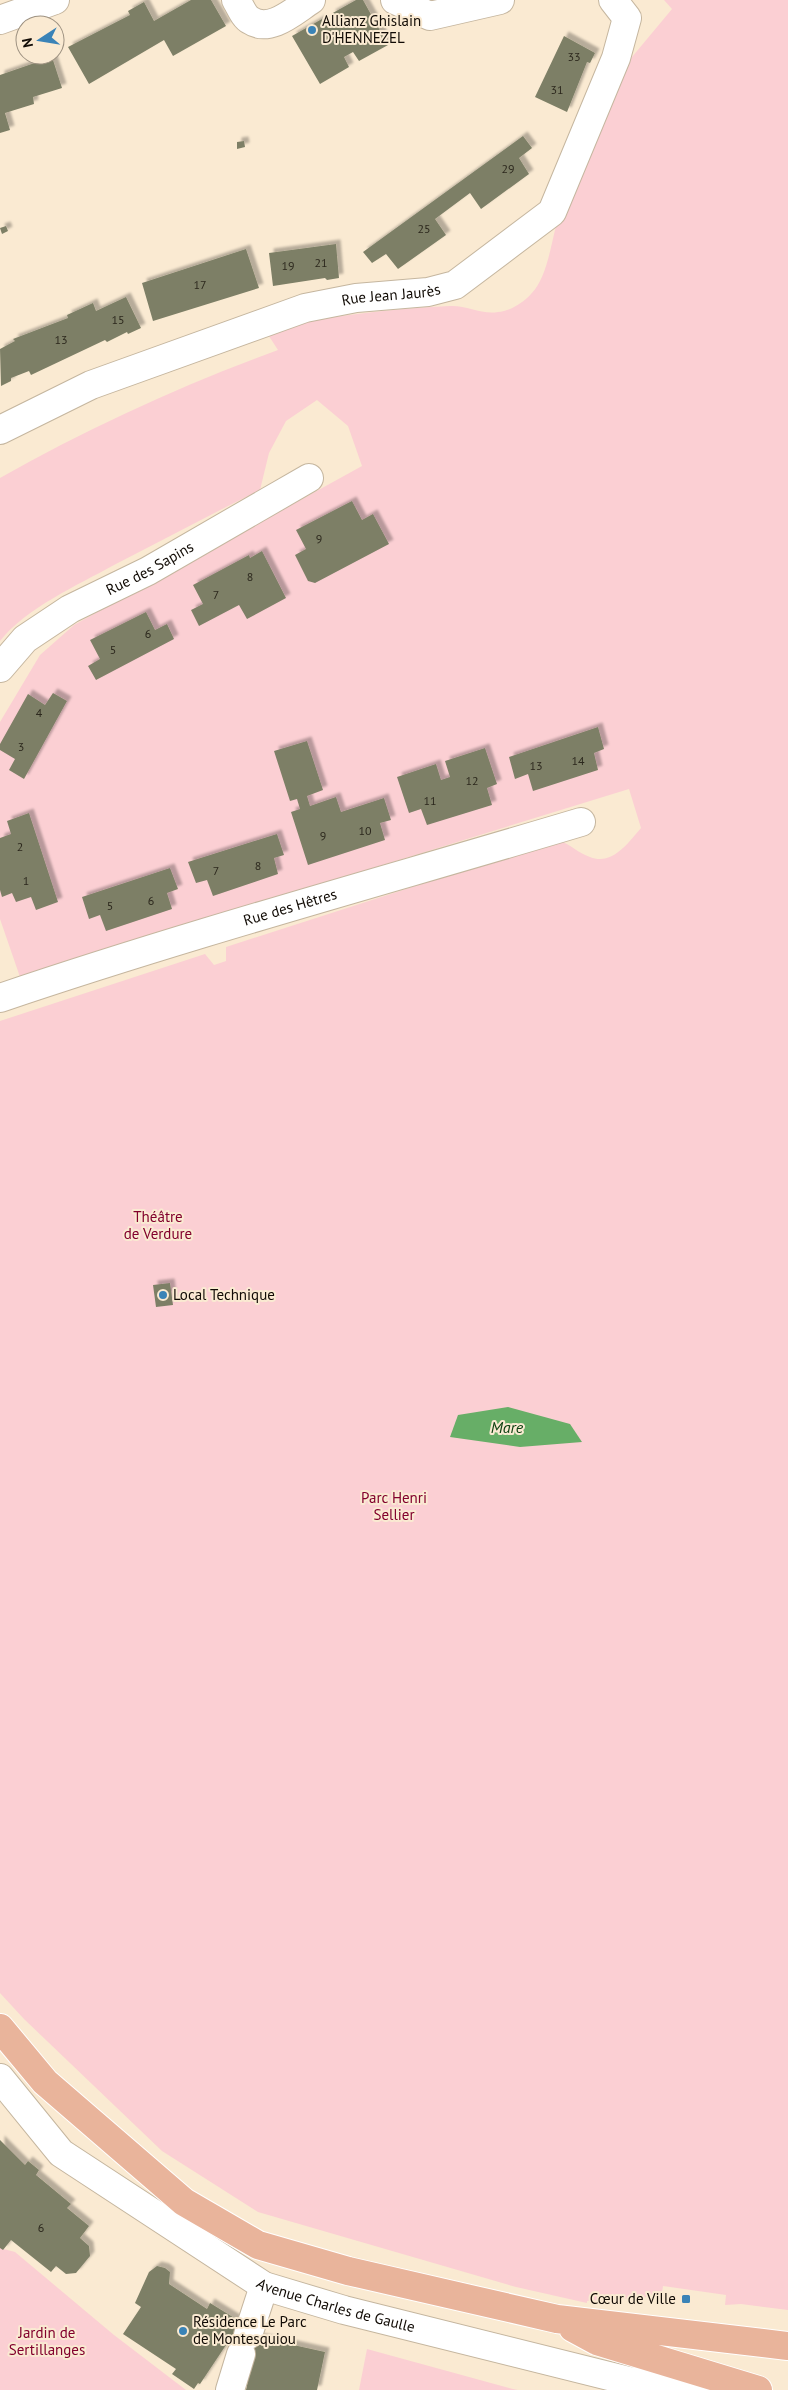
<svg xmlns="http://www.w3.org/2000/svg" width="788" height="2390" font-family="'PT Sans',sans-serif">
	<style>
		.green { fill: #fbcfd3 }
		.water { fill: #67ae67 }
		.building { fill: #7d7f66; filter: url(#shadow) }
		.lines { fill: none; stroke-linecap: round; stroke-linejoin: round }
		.minor-casing { stroke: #c5b69f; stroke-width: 30 }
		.major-casing { stroke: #fff; stroke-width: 30 }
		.minor { stroke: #fff; stroke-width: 28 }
		.major { stroke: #e9b49b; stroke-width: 28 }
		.poi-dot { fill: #3a83b7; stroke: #faead2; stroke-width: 2 }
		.labels { text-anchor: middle; stroke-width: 4; stroke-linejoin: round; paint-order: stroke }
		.number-label { font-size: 12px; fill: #2c281d }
		.poi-label { font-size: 15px; fill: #110b05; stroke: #faead2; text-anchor: start }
		.street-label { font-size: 15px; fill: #110b05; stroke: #faead2 }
		.park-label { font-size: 15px; fill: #82012d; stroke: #faead2 }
		.water-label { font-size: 16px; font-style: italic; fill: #0e4112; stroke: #faead2 }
	</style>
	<defs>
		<filter id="shadow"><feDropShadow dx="4.5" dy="-4.5" stdDeviation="1" flood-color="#0004"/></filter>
	</defs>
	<rect width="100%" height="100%" fill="#faead2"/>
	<path class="green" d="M664,0H788V2310L741,2304L725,2305L726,2295L663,2286L661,2299L650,2297L587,2301V2303L516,2287L258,2212L162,2151L24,2019L0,1993V1021L205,954L214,965L226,961V947L558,840C570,844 578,853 590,857C612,866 628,843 641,828L629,789L20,977L0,919V722L40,655L74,625L362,466L348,426L317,400L286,421L269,453L260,490C211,514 163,540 114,565C78,585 26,608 0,641V478C88,428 182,385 278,350L265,330C326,316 388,309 450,306C466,305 482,315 498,312C510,311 523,303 531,294C549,276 551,238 560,213L627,63L672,9Z
		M0,2248L15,2252L114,2335L186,2390H0Z
		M367,2349L513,2389L518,2390H359Z"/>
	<path class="water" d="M508,1407L570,1424L582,1442L520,1447L450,1437L458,1415Z"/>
	<path class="building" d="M191,0H211L226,26L173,56L164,40L89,84L68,47L130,15L128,11L144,2L154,21Z
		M356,0H363L388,45L359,61L353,52L344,57L349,67L320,84L292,36L322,19L328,28L337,24L331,14Z
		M564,36L595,53L590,63L587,62L567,112L535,97Z
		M52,57L62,88L33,97L34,104L5,113L10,130L0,133V75Z
		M523,136L532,148L519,158L529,174L481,209L470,193L435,219L446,235L398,269L386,254L372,263L363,252Z
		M244,141L245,147L237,149V142Z
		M6,226L8,231L2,234L0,228Z
		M336,244L339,278L327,280L325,278L273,286L269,253Z
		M246,249L259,288L153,321L142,283Z
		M126,297L141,328L128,334L127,332L107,342L105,340L31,375L29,371L11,378V381L1,386L0,349L15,341L13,339L68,318L67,315L93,303L96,311Z
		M352,501L362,520L373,514L389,544L315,583L308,581L295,555L306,549L296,530Z
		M262,551L286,598L247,619L239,605L199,626L191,610L203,604L193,585L249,555L250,558Z
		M146,612L155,630L167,624L174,639L96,680L88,666L100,659L90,640Z
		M53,693L67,701L24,779L9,770L15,759L0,750V744L28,694L45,705Z
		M598,727L604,749L594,753L598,770L533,791L528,774L515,779L509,757Z
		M307,741L323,790L307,796L310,806L336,797L341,812L384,798L391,820L380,823L385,840L308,865L291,812L300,809L297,799L290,801L274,751Z
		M485,748L497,784L487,788L492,805L427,825L421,809L409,813L397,777L436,764L441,780L450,777L445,761Z
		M29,813L58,902L36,910L31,897L16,902L12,893L2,897L0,890V838L11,834L7,821Z
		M277,834L284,855L274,858L278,874L213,896L207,880L196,883L188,862Z
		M170,868L178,889L167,893L172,909L106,931L100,915L89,919L82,897Z
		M170,1283L173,1305L156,1307L153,1285Z
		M0,2140L25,2165L28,2161L39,2170L36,2175L71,2204L67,2208L89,2226L80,2238L89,2246L90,2256L76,2273L66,2274L56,2266L51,2272L11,2240L3,2250L0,2248Z
		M157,2266L165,2268L170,2272L169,2284L207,2309L210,2303L236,2319L239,2322L236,2327L248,2335L325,2352L317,2390H246L252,2359L247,2358L226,2345L200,2384L198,2383L194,2389L172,2374L176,2369L123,2334L141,2307L135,2303L149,2272Z"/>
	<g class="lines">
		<g class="minor-casing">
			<g id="minor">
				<path d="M236,0C240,6 244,17 250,20C270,34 295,10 311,0"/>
				<path d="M395,0L430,16L500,0"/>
				<path d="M0,20L55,0"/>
				<path id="s1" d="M0,430L91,385L305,308L356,298L428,292L455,285L552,212L616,58L627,18L613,0"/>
				<path id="s2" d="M0,668L25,639L70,609L148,571L309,478"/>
				<path id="s3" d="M0,998C192,933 387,880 581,822"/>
				<path id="s4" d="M0,2078L61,2153L264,2286L344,2310L629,2381L737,2390"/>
				<path d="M248,2335L264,2286"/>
				<path d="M230,2390L241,2354"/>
			</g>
		</g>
		<g class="major-casing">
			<path id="major" d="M0,2028L45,2082L184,2202L258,2245L348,2271L557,2319L788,2346
				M573,2328L597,2341L758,2390"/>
		</g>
		<use href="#minor" class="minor"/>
		<use href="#major" class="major"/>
	</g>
	<g class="poi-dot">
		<circle cx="312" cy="30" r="5"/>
		<circle cx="163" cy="1295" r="5"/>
		<rect x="681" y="2294" width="10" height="10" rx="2.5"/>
		<circle cx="183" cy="2331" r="5"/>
	</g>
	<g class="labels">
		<g class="number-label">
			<text x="574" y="61">33</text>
			<text x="557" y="94">31</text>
			<text x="508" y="173">29</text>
			<text x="424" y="233">25</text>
			<text x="321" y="267">21</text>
			<text x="288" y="270">19</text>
			<text x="200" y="289">17</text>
			<text x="118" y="324">15</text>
			<text x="61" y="344">13</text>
			<text x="319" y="543">9</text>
			<text x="250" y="581">8</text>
			<text x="216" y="599">7</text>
			<text x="148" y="638">6</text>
			<text x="113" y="654">5</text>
			<text x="39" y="717">4</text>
			<text x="21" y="751">3</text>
			<text x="578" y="765">14</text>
			<text x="536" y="770">13</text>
			<text x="472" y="785">12</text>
			<text x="430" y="805">11</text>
			<text x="365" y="835">10</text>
			<text x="323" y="840">9</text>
			<text x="20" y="851">2</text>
			<text x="258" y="870">8</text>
			<text x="216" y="875">7</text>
			<text x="26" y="885">1</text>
			<text x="151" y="905">6</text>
			<text x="110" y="910">5</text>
			<text x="41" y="2232">6</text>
		</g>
		<g class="poi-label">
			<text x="322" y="26">Allianz Ghislain<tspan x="322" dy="17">D'HENNEZEL</tspan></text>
			<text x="173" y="1300">Local Technique</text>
			<text x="676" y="2304" text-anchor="end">Cœur de Ville</text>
			<text x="193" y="2327">Résidence Le Parc<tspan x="193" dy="17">de Montesquiou</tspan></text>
		</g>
		<g class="street-label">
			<text dy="5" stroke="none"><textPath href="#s1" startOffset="416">Rue Jean Jaurès</textPath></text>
			<text dy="5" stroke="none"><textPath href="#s2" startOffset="182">Rue des Sapins</textPath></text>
			<text dy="5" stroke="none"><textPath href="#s3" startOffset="304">Rue des Hêtres</textPath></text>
			<text dy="5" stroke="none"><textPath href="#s4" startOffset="414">Avenue Charles de Gaulle</textPath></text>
		</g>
		<g class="park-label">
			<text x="158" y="1222">Théâtre<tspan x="158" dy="17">de Verdure</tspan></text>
			<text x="394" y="1503">Parc Henri<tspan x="394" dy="17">Sellier</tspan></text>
			<text x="47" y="2338">Jardin de<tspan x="47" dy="17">Sertillanges</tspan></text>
		</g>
		<g class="water-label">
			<text x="507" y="1433">Mare</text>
		</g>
	</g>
	<g transform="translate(40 40) rotate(258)"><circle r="24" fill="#faead2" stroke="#9d9180"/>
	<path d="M0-4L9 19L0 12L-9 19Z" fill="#3a83b7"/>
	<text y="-8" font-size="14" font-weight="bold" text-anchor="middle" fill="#110b05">N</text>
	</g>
</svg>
